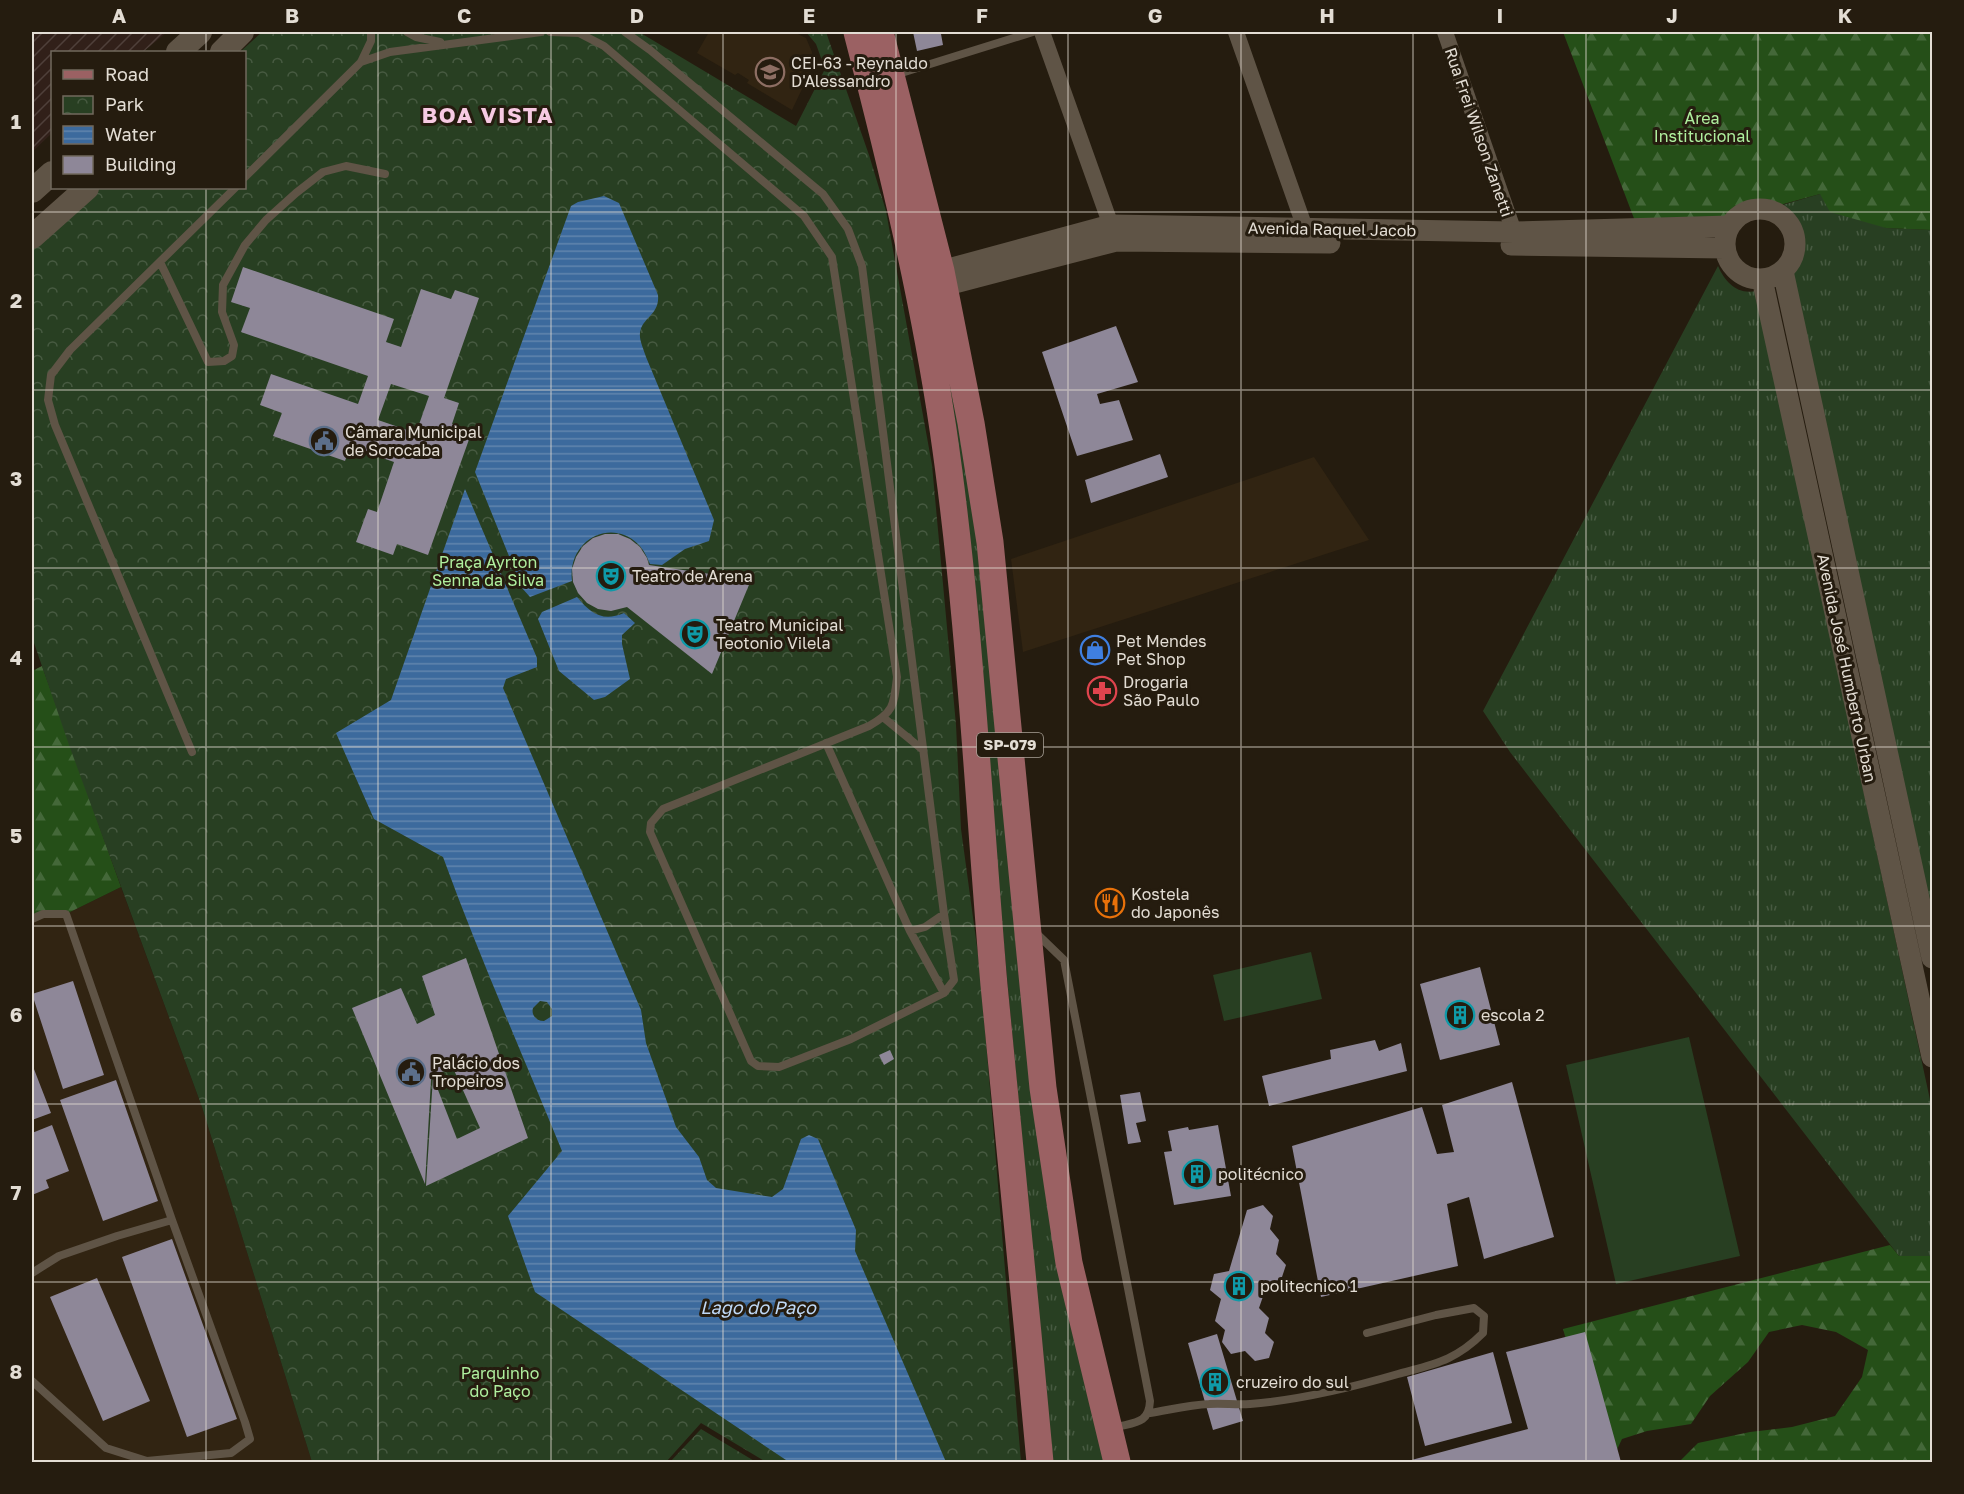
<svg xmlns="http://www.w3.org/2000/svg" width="1964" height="1494" font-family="'Golos Text',sans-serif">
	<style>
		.built { fill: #312412 }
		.industrial { fill: url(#industrial-furrows) }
		.grass { fill: url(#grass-tufts) }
		.forest { fill: url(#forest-firs) }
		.park { fill: url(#park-crowns) }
		.pitch { fill: #283f22 }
		.water { fill: url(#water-rules); fill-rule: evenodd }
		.building { fill: #8e8798; fill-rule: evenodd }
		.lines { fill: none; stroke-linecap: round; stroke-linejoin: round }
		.service { stroke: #5f5446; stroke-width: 8 }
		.minor { stroke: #5f5446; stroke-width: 16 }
		.tertiary { stroke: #5f5446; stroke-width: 21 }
		.secondary { stroke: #5f5446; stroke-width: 24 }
		.primary { stroke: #9b6163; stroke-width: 27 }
		.grid { fill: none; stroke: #e3ddd4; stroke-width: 1.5; stroke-opacity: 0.55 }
		.labels { text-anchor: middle; stroke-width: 6; stroke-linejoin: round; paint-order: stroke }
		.shield { fill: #251c0f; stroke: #aaa399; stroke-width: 1.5 }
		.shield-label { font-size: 15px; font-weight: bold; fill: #e3ddd4 }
		.poi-label { font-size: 16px; fill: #e3ddd4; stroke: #251c0f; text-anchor: start }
		.park-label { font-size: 16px; fill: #afef9e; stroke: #251c0f }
		.street-label { font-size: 16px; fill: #e3ddd4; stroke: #251c0f }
		.water-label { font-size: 18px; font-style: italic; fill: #bfd9f7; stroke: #251c0f }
		.district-label { font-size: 22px; font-weight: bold; letter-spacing: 1.5px; fill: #f7cae3; stroke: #251c0f }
		.neatline { fill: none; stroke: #e3ddd4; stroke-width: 2 }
		.grid-label { font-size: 20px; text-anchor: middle; font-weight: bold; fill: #e3ddd4 }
	</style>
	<defs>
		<pattern id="industrial-furrows" width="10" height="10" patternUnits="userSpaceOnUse" patternTransform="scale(1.5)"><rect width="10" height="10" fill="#312019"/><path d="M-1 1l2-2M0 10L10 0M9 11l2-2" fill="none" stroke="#4f403a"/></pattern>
		<pattern id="grass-tufts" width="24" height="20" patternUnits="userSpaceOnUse" patternTransform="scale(1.5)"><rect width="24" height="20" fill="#283f22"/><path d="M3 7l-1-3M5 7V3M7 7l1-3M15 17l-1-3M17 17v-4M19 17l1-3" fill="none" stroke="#475a41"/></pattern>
		<pattern id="forest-firs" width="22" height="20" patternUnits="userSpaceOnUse" patternTransform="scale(1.5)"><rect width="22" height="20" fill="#254f18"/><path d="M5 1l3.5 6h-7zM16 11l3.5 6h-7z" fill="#446839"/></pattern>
		<pattern id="park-crowns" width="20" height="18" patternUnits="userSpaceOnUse" patternTransform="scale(1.5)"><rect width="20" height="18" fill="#283f22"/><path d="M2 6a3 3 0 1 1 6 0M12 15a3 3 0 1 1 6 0" fill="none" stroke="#475a41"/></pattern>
		<pattern id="water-rules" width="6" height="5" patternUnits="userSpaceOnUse" patternTransform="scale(1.5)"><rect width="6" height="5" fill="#3c6a9d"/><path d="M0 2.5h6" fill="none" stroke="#6186ae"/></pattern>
	</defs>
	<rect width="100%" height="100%" fill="#251c0f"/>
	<path class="built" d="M709,32H794L806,38L812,52L811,70L792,110L747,83L749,80L738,73L735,75L697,53Z
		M1314,457L1369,540L1023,652L1011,559Z
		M121,887L202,1107L312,1462H32V919L66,914Z"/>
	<path class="industrial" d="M32,32H167L143,52H52V133L32,152Z"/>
	<path class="grass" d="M873,32L961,414L1106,1462H1052L992,816Z
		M1820,194L1886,228L1932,230V917L1790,276C1807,244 1810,223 1775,207Z
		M1718,266C1725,282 1737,295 1756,291L1932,1109V1256H1899L1510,752L1483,711Z"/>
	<path class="forest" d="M1563,32H1932V230L1886,228L1830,212L1820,194L1643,242Z
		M42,666L121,887L66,914L32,919V671Z
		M1890,1245L1899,1256H1932V1462H1679L1698,1443L1750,1432L1792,1427L1835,1416L1862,1377L1868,1350L1836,1332L1802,1325L1769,1332L1748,1362L1710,1396L1691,1424L1647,1431L1622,1439L1613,1458L1599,1455L1563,1329Z"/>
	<path class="park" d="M262,32H639L796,126L825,69L816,44L806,32H826L869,155L886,211L932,465L956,725L961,829L980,969L1021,1462H766L701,1423L666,1462H312L202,1107L69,745L32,637V243L95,188H244V52H240Z
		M701,1429L756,1462H670Z"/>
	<path class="pitch" d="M1311,952L1322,999L1224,1021L1213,975Z
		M1689,1037L1740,1256L1616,1284L1566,1065Z"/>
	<path class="water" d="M604,196L619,203L658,295C660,315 642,317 640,333C639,340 644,350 646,357L714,520L709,541L685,549L662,565L650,564C647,557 644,550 638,544C610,517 567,541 572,581L530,597L522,588L475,472L571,206L578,202Z
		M465,489L537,658V667L506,679L503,688L641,1010L646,1043L676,1127L699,1157L707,1180L716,1188L772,1197L783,1189L801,1139L809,1135L818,1139L856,1230L855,1251L946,1462H789L535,1292L508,1216L562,1151C522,1053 479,956 443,857L374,819L336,733L391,700ZM540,1001L547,1002L552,1009V1016L544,1021C536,1021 531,1015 533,1008Z
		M577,597C591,614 603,622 624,613L635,623L622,635V644L630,679L605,697L594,700L559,671L538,619L542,612Z"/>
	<path class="building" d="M913,32H948L941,34L943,45L917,51Z
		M243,267L394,319L386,342L401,347L421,289L451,299L455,290L479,298L444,398L459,403L452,424L472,431L428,555L397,544L393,555L356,542L368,509L377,512L394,462L350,447L345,461L273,436L282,413L260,405L271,374L358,404L368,376L241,332L250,308L231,302ZM391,384L429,396L416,433L378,420Z
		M1116,326L1138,382L1097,394L1100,404L1119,400L1133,440L1077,456L1042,352Z
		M1160,454L1168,477L1091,503L1085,480Z
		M605,534H618L630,539L640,547L647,558L649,565L751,580L712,674L627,607L611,611L598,609L587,603L578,593L573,582L572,569L576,557L583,546L593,538Z
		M466,958L528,1138L426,1186L433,1077L457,1139L480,1128L453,1068L433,1075L431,1080L425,1184L352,1008L401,988L417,1024L435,1015L422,976Z
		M1480,967L1500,1045L1440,1060L1420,984Z
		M73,981L104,1075L63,1089L32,994Z
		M1375,1040L1379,1051L1401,1043L1407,1071L1269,1106L1262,1076L1331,1059L1330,1050Z
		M890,1050L894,1059L884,1065L879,1055Z
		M32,1064L51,1113L32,1120Z
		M116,1080L158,1201L103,1221L60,1100Z
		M1512,1082L1554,1237L1484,1259L1469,1197L1447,1204L1458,1266L1321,1297L1292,1146L1422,1107L1437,1154L1454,1152L1442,1105Z
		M1140,1092L1146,1121L1136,1123L1141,1142L1128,1144L1120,1095Z
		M52,1125L69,1171L46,1180L49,1188L32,1195V1133Z
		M1218,1125L1231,1196L1174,1205L1164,1152L1172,1151L1168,1131L1188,1127L1189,1130Z
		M1263,1205L1273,1216L1270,1229L1279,1240L1276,1254L1286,1265L1281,1280L1268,1282L1259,1308L1269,1318L1265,1333L1274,1342L1269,1358L1255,1361L1245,1351L1231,1354L1222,1342L1225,1330L1215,1321L1221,1299L1210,1290L1214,1274L1229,1271L1247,1210Z
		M172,1239L237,1419L187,1437L122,1257Z
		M97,1278L150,1401L103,1421L50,1297Z
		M1585,1332L1621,1462H1404L1528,1429L1506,1352Z
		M1217,1334L1243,1421L1213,1430L1188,1343Z
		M1493,1352L1512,1423L1425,1446L1407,1377Z"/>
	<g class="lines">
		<path class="service" d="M407,32L416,37L440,42
			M550,32L579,33L604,46L804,216L832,257L897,677C894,705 894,712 869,726L663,809L651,823L650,832L751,1061L758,1066L779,1067L851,1039L944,993L954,980L944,914L862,266L848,229L823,194L650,50L625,32
			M361,62L390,52L541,32
			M895,75L1033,32
			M244,178L361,62L371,41V32
			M160,262L208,362L224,361L232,356L234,345L222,312L223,285L245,245L266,220L296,193L323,172L346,166L385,174
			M884,718L923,750
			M826,743L910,931L925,927L944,914
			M192,752L55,425L48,400L51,375L70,350L235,188
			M32,919L43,914H66L172,1220L117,1236L59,1256L32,1273
			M910,931L944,993
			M1036,933L1064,960L1150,1401C1149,1425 1133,1422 1113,1428
			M32,1381L106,1448L147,1461L231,1453L250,1439L245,1422L172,1220
			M1150,1413C1169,1410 1189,1405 1209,1404C1222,1403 1236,1405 1250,1404C1299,1400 1350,1388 1398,1374C1434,1364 1455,1361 1483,1333L1484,1316L1474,1308L1436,1315L1367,1333"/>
		<path class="minor" d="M1042,32L1114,234
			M1236,32L1305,228
			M1445,32L1514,232"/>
		<path class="tertiary" d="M1725 244a35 35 0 1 1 70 0a35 35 0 1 1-70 0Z
			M1511,245L1725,248
			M941,271L1111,225L1514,232L1730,226
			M1783,271L1932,958
			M1762,279L1932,1057
			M943,286L1116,241L1330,243"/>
		<path class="secondary" d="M178,52L200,32
			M222,52L242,32
			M32,191L52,173
			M32,237L87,188"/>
		<path class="primary" d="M857,32C891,163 923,294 943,429C970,613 978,800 994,985C1008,1145 1026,1303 1040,1462
			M880,32L941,271L971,423L990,542L1043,1088L1069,1263L1117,1462"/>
	</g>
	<path class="grid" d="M206,32V52M378,32V1462M551,32V1462M723,32V1462M896,32V1462M1068,32V1462M1241,32V1462M1413,32V1462M1586,32V1462M1758,32V1462M206,188V1462M32,212H1932M32,390H1932M32,568H1932M32,747H1932M32,926H1932M32,1104H1932M32,1282H1932"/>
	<defs>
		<g id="school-ring" transform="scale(1.5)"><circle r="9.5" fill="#251c0f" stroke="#8d6e63" stroke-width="1.5"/><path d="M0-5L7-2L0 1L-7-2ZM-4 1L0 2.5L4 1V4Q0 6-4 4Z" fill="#8d6e63"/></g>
		<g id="civic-ring" transform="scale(1.5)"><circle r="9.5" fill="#251c0f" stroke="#5c6f8a" stroke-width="1.5"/><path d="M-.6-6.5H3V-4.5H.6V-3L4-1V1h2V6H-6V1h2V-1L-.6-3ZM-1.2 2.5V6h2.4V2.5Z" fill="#5c6f8a"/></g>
		<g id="theatre-ring" transform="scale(1.5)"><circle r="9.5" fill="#251c0f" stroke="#0f9aa8" stroke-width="1.5"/><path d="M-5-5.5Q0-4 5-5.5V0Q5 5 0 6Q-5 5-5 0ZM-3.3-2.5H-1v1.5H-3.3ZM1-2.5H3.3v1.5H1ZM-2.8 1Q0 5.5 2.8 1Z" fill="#0f9aa8"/></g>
		<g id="shop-ring" transform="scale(1.5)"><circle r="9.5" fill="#251c0f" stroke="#3f7fe0" stroke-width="1.5"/><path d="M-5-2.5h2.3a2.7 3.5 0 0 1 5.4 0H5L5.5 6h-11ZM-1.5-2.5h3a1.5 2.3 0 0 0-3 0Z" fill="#3f7fe0"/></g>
		<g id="pharmacy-ring" transform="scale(1.5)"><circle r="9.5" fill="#251c0f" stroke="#e0444e" stroke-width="1.5"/><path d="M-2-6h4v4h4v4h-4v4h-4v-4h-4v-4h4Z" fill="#e0444e"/></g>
		<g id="restaurant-ring" transform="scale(1.5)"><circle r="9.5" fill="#251c0f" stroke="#e8710a" stroke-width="1.5"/><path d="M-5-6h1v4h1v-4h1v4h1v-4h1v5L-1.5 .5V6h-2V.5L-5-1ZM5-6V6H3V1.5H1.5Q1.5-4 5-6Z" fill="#e8710a"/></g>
		<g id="building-ring" transform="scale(1.5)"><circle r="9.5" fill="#251c0f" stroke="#0f9aa8" stroke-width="1.5"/><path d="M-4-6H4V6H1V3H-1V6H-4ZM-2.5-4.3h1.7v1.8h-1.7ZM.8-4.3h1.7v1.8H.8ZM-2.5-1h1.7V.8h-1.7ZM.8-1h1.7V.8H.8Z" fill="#0f9aa8"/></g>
	</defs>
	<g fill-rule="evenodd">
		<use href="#school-ring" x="770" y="72"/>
		<use href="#civic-ring" x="324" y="441"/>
		<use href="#theatre-ring" x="611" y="576"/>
		<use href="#theatre-ring" x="695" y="634"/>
		<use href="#shop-ring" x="1095" y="650"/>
		<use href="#pharmacy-ring" x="1102" y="691"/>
		<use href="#restaurant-ring" x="1110" y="903"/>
		<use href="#building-ring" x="1460" y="1015"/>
		<use href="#civic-ring" x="411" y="1072"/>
		<use href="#building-ring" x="1197" y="1174"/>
		<use href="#building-ring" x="1239" y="1286"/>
		<use href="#building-ring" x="1215" y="1382"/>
	</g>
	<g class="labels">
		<rect class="shield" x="977" y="733" width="66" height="24" rx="4.5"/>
		<g class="shield-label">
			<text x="1010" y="750">SP-079</text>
		</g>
		<g class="poi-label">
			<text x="791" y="69">CEI-63 - Reynaldo<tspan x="791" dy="18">D'Alessandro</tspan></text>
			<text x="345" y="438">Câmara Municipal<tspan x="345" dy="18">de Sorocaba</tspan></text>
			<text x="632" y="582">Teatro de Arena</text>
			<text x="716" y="631">Teatro Municipal<tspan x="716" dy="18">Teotonio Vilela</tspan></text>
			<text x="1116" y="647">Pet Mendes<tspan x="1116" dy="18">Pet Shop</tspan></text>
			<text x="1123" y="688">Drogaria<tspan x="1123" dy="18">São Paulo</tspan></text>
			<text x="1131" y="900">Kostela<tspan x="1131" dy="18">do Japonês</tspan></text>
			<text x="1481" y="1021">escola 2</text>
			<text x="432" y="1069">Palácio dos<tspan x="432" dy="18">Tropeiros</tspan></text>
			<text x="1218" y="1180">politécnico</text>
			<text x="1260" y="1292">politecnico 1</text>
			<text x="1236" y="1388">cruzeiro do sul</text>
		</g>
		<g class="park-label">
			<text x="1702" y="124">Área<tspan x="1702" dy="18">Institucional</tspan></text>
			<text x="488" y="568">Praça Ayrton<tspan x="488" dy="18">Senna da Silva</tspan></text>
			<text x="500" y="1379">Parquinho<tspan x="500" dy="18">do Paço</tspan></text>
		</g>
		<g class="street-label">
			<text transform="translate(1479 132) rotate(71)" y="6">Rua Frei Wilson Zanetti</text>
			<text transform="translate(1332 229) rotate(1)" y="6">Avenida Raquel Jacob</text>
			<text transform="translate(1847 668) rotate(78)" y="6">Avenida José Humberto Urban</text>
		</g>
		<g class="water-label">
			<text x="758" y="1314">Lago do Paço</text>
		</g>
		<g class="district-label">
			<text x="488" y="123">BOA VISTA</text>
		</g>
	</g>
	<rect width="1964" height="1494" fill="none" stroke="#251c0f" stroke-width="66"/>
	<rect x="51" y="51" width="195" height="138" fill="#251c0f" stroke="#71695e" stroke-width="1.5"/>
	<rect x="63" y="70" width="30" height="9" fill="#9b6163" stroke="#71695e" stroke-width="1.5"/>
	<text x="105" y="81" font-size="18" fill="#e3ddd4">Road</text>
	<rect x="63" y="96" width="30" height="18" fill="url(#park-crowns)" stroke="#71695e" stroke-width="1.5"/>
	<text x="105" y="111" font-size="18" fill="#e3ddd4">Park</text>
	<rect x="63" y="126" width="30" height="18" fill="url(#water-rules)" stroke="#71695e" stroke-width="1.5"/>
	<text x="105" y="141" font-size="18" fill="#e3ddd4">Water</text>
	<rect x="63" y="156" width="30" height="18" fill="#8e8798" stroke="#71695e" stroke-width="1.5"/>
	<text x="105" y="171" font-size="18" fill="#e3ddd4">Building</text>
	<rect x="33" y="33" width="1898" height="1428" class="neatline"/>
	<g class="grid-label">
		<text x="119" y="23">A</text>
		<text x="292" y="23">B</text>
		<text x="464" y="23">C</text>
		<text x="637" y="23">D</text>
		<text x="809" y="23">E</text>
		<text x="982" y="23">F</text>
		<text x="1155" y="23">G</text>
		<text x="1327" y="23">H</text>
		<text x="1500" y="23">I</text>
		<text x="1672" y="23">J</text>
		<text x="1845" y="23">K</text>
		<text x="16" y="129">1</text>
		<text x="16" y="308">2</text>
		<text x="16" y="486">3</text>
		<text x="16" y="665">4</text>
		<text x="16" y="843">5</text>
		<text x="16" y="1022">6</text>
		<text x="16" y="1200">7</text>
		<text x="16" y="1379">8</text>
	</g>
</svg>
